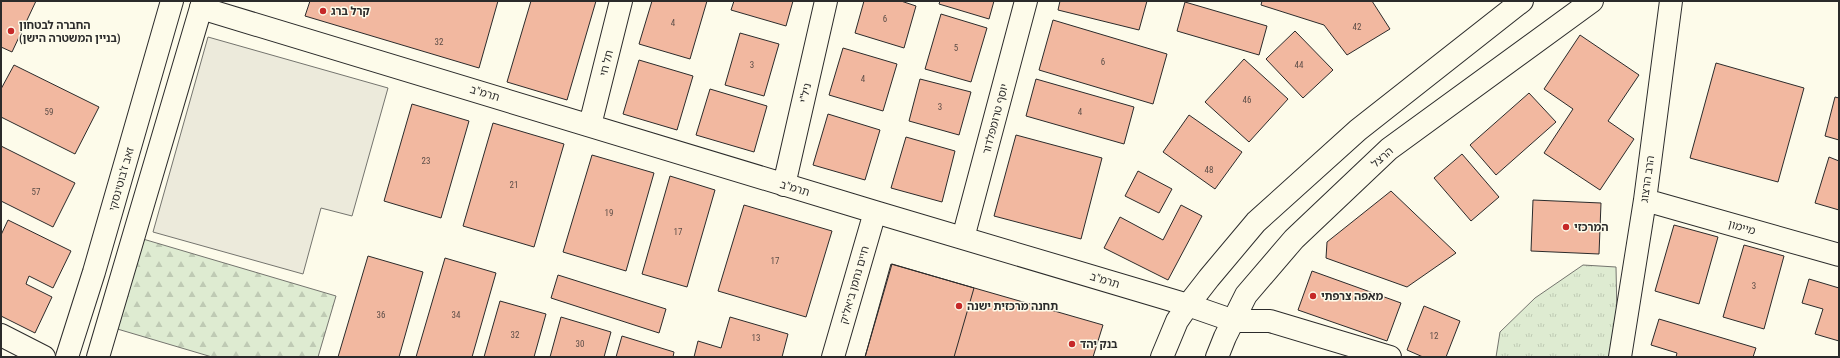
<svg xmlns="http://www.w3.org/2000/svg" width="1840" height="358" font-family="'Roboto Condensed','Noto Sans Hebrew',sans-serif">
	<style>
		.grass { fill: url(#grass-tufts); stroke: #74746e }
		.forest { fill: url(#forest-firs); stroke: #74746e }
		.parking { fill: #eceadb; stroke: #74746e }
		.building { fill: #f2b8a0; stroke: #2b2b2b }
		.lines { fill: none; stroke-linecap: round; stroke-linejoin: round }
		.street-casing { stroke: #2b2b2b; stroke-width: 24 }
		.primary-casing { stroke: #2b2b2b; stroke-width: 24 }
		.street { stroke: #fdfbea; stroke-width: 22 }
		.primary { stroke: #fdfbea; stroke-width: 22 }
		.poi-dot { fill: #c62828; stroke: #fdfbea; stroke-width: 1.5 }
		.labels { text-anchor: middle; stroke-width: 3; stroke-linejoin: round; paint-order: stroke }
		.number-label { font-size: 9px; fill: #5d4e48 }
		.poi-label { font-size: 11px; font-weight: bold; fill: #2b2b2b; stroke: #fdfbea; text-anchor: start }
		.street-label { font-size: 11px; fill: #2b2b2b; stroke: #fdfbea }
	</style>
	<defs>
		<pattern id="grass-tufts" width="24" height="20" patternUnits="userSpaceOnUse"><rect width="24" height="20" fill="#deebd1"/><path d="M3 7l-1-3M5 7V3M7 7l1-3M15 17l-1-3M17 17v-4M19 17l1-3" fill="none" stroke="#bfcab4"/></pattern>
		<pattern id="forest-firs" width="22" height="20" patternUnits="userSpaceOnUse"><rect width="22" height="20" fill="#deebd1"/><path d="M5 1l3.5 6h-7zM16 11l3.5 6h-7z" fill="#bfcab4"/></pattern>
	</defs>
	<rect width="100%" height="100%" fill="#fdfbea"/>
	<path class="grass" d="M1583,265L1616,267L1617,317L1609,357H1496L1500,332L1535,298Z"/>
	<path class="forest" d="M143,239L336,296L318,357H212L114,328Z"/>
	<path class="parking" d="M208,37L388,88L352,216L321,208L303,274L153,232Z"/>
	<path class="building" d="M1,1H36L12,52L1,47Z
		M310,1H498L479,68L305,16Z
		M531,1H596L567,100L507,82Z
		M652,1H707L690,59L639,44Z
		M734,1H793L786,26L731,10Z
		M864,1H901L916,6L904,48L855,33Z
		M940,1H994L989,19L939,4Z
		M1060,1H1147L1139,30L1058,10Z
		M1262,1H1372L1390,29L1347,55L1324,25L1261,5Z
		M1185,2L1267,26L1259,55L1177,31Z
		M941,14L987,28L971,82L925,69Z
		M1053,20L1167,54L1153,104L1039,70Z
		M1295,31L1333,70L1303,98L1266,59Z
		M740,33L779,44L764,96L725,85Z
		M1580,35L1639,75L1608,121L1634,139L1600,190L1544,153L1573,109L1544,89Z
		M843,48L897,64L883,111L829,95Z
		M1244,59L1288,99L1249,142L1205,102Z
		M639,60L693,76L677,130L623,114Z
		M1716,63L1804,88L1778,182L1690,158Z
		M14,65L99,107L75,154L1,117V89Z
		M920,79L971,92L959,135L909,121Z
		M1036,79L1134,107L1124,144L1026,116Z
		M710,89L767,106L754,152L696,135Z
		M1529,93L1556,122L1496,175L1470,145Z
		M1835,97L1839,98V140L1825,136Z
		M412,104L469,121L441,218L384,201Z
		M828,114L880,130L865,180L813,165Z
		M1189,115L1242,152L1215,189L1163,152Z
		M493,123L564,144L534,247L463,226Z
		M1016,135L1102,158L1081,239L994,216Z
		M906,137L955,151L942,202L891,188Z
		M1,146L75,183L53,227L1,201Z
		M1462,154L1499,197L1471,221L1434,178Z
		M592,155L654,173L626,271L563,252Z
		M1829,157L1839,161V210L1815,203Z
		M1138,171L1172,189L1159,213L1125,196Z
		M670,176L715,190L687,287L642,274Z
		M1391,191L1456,253L1407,287L1326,258L1327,242Z
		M1533,200L1601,203L1599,254L1531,251Z
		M744,205L832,231L806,317L718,291Z
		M1181,205L1202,216L1168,280L1104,248L1120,217L1163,240Z
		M8,220L71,251L53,288L29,276L27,281L26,284L52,297L35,333L1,316V235Z
		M1674,225L1718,237L1699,304L1655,291Z
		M1744,245L1784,256L1764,329L1723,317Z
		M368,256L423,272L399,357H338Z
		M445,258L496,273L472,357H416Z
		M891,264L1103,325L1093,357H865Z
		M892,264L974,288L954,357H865Z
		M1312,271L1401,303L1387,341L1298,310Z
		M558,275L666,309L659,333L551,298Z
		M1809,279L1839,288V341L1815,334L1823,309L1802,303Z
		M500,301L546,314L534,357H484Z
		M1424,306L1460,321L1446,357H1423L1407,350Z
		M561,317L611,332L604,357H550Z
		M730,317L788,334L782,357H694L698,341L721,348Z
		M1659,319L1756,348L1753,357H1676L1677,353L1651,345Z
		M622,336L674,352L673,357H616Z"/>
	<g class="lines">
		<g class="street-casing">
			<path id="street" d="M201,8L875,212L1188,305L1234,321H1270L1390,357
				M590,125L621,1
				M784,185L826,1
				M1645,200L1839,255
				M963,238L1026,1
				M1,335L44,357
				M833,357L875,212
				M1620,357L1645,200L1671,1"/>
		</g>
		<g class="primary-casing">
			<path id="primary" d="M67,357L94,272L172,1
				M98,357L203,1
				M1162,357L1177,321L1188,305L1209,278L1256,222L1358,130L1522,1
				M1217,357L1225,337L1246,295L1294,239L1389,149L1592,1"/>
		</g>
		<use href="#street" class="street"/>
		<use href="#primary" class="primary"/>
	</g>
	<g class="poi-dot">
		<circle cx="323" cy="11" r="4"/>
		<circle cx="11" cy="31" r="4"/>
		<circle cx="1566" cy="227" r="4"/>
		<circle cx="1313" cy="296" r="4"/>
		<circle cx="959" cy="306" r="4"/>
		<circle cx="1072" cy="344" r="4"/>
	</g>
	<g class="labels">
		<g class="number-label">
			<text x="885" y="22">6</text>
			<text x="673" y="26">4</text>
			<text x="1357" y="30">42</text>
			<text x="439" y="45">32</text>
			<text x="956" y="51">5</text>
			<text x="1103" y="65">6</text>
			<text x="752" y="68">3</text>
			<text x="1299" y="68">44</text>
			<text x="863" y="82">4</text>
			<text x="1247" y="103">46</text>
			<text x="940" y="110">3</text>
			<text x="49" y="115">59</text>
			<text x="1080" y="115">4</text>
			<text x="426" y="164">23</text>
			<text x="1209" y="173">48</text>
			<text x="514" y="188">21</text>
			<text x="36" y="195">57</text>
			<text x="609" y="216">19</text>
			<text x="678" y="235">17</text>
			<text x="775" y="264">17</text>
			<text x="1754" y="289">3</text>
			<text x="381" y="318">36</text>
			<text x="456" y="318">34</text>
			<text x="515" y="338">32</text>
			<text x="1434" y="339">12</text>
			<text x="756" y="341">13</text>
			<text x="580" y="347">30</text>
		</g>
		<g class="poi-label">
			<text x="331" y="15">קרל ברג</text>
			<text x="19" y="29">החברה לבטחון<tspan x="19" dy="13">(בניין המשטרה הישן)</tspan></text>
			<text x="1574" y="231">המרכזי</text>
			<text x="1321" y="300">מאפה צרפתי</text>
			<text x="967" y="310">תחנה מרכזית ישנה</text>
			<text x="1080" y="348">בנק יהד</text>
		</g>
		<g class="street-label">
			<text transform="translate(606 63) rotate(-76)" y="4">תל חי</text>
			<text transform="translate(485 93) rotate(17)" y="4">תרמ"ב</text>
			<text transform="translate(805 93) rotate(-77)" y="4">ניל"י</text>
			<text transform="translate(995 119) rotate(-75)" y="4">יוסף טרומפלדור</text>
			<text transform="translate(1382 157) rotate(-42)" y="4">הרצל</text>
			<text transform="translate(121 179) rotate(-74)" y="4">זאב ז'בוטינסקי</text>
			<text transform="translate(1647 179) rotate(-82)" y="4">הרב הרצוג</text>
			<text transform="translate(795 188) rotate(17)" y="4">תרמ"ב</text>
			<text transform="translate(1742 227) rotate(16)" y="4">מיימון</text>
			<text transform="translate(1105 280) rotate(17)" y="4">תרמ"ב</text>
			<text transform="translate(854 285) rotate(-74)" y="4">חיים נחמן ביאליק</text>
		</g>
	</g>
	<rect width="1840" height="358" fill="none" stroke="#2b2b2b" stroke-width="4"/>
</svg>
